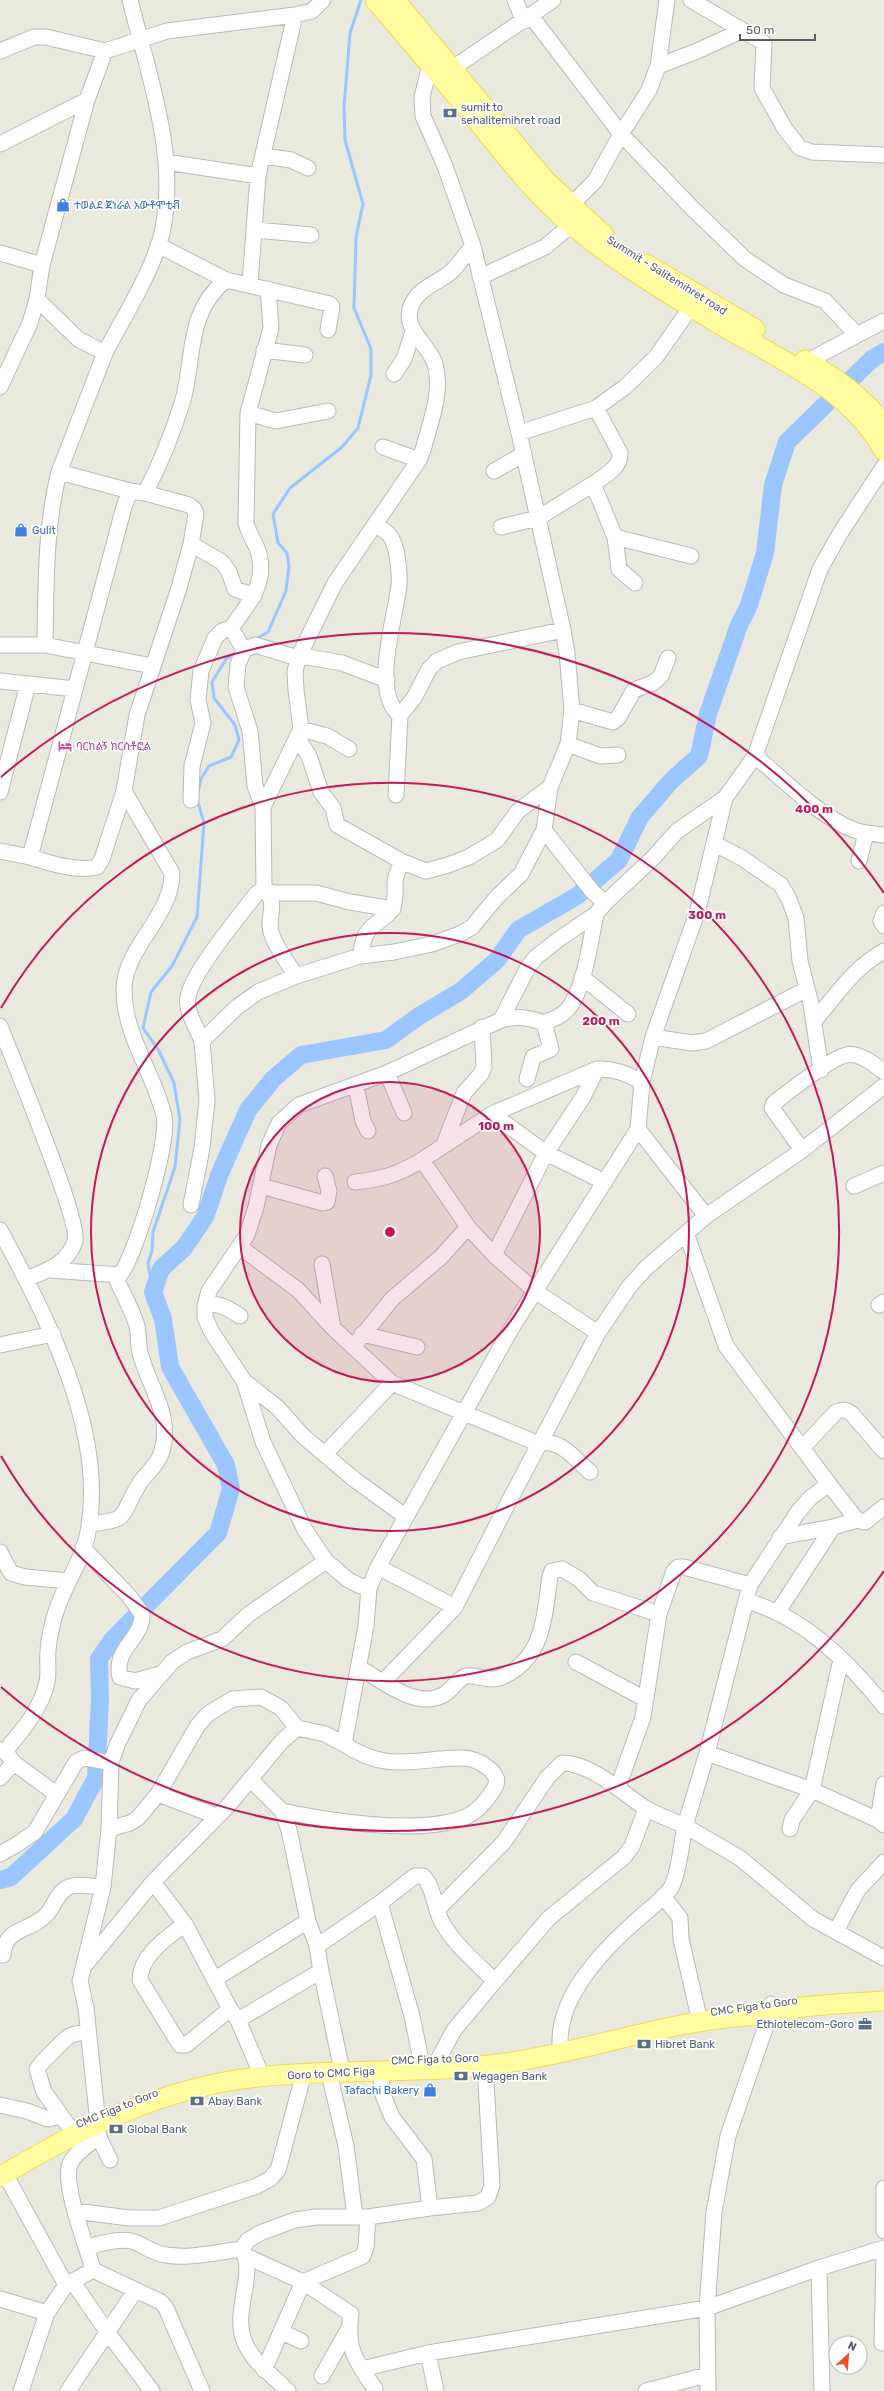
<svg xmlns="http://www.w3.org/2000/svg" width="884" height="2391" font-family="Rubik,'Noto Sans Ethiopic',sans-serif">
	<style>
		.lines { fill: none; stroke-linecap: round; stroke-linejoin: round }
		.stream { stroke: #9bc6ff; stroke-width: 3 }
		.river { stroke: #9bc6ff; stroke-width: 18 }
		.minor-casing { stroke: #b7b9be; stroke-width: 17 }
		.major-casing { stroke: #f1da52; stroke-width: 21 }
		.minor { stroke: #fff; stroke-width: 15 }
		.major { stroke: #fffda0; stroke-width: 19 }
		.ring { fill: none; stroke: #c2185b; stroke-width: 2 }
		.labels { text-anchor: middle; stroke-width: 3.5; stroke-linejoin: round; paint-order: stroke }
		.service-label { font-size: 11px; fill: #4e5e75; stroke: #fff; text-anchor: start }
		.shop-label { font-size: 11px; fill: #366cbe; stroke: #fff; text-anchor: start }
		.street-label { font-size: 11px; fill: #585b60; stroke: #fff }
		.hotel-label { font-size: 11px; fill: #b23c85; stroke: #fff; text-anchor: start }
		.centre { fill: #c2185b; stroke: #fff; stroke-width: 2 }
		.ring-label { font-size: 12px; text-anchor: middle; font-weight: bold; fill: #c2185b; stroke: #fff; stroke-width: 3.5; stroke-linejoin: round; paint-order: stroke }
	</style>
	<rect width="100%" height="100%" fill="#ebeadf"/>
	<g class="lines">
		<path class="stream" d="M254,640L268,632L286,591L289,566L287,553L278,543L273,514L290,488L342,447L358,428L371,375V349L354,308L356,237L363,204L345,140L344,107L350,33L361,0
			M198,793L201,779L209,766L231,757L239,740L235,725L214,698L212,682L226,659L237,652
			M153,1292L148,1263L152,1251L153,1232L175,1167L180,1120L174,1083L159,1051L143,1028L151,992L172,966L197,917L204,823L197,799"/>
		<path class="river" d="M0,1880L11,1877L74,1819L96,1778L100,1699L99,1659L112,1640L218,1533L231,1489L226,1465L170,1367L163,1319L153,1292L161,1269L184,1248L205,1217L220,1173L248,1110L273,1079L301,1055L386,1040L419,1016L461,991L497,960L518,930L577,896L619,860L640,817L671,781L699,756L708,714L739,625L749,605L765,553L773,485L787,442L872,359L884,352"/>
		<g class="minor-casing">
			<path id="minor" d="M515,0L524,21
				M691,0L764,43L762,88L785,129L800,148L812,152L884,155
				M531,16L621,134L693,209L745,259L784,285L825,301L857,335L884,321
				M0,51L34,37H46L105,51L167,31L295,15L312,11L323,0
				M658,66L695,52L741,31
				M453,68L553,0
				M87,100L105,51
				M0,144L87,100L42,265L0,253
				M264,156L291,160L308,168
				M166,162L258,176
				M570,206L595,181L621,134L649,90L658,66L667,0
				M256,230L311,235
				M158,245L226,280
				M480,277L545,247L571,225
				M250,284L258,176L295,15
				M37,299L78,339L105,353C123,318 153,271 162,233C179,157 148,73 130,0
				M264,350L305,355
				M105,353L59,472C45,528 46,587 45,645L152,666
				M808,361L857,335
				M394,374L404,359L413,331
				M0,387L30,323L37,299L42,265
				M248,413L276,421L328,411
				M519,433L596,408L625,387L656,357L691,307
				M383,447L419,460
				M494,471L524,454
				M59,472L130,491
				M593,484C604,476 621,468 620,453L596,408
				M145,493L189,505L194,509L196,514L191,544L179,588L137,715L124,791L102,859L97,867C76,872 50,863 30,857L124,507L130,491L145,493C161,463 173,432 183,400C195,356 186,312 226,280L330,304L332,307L328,330
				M375,525C380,528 387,531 390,536C393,539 394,545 396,550C398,561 400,575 399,586C395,618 371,694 400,715
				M501,527L538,518L593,484L615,537L619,569L635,583
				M615,537L691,556
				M191,544L222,562L229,572L235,589L254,596
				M0,645H45
				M244,650L231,628C247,606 267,584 259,554C256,543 249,535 246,523L248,413L271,328L268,289
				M0,681L75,689
				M572,710L613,722L618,718L634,690L653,683L661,676L668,658
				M301,729L327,736L349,749
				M297,737L309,756L321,792L333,808L337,825L403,862
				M568,744L600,756L618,755
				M755,756C784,780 819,816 854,830C863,833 874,834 884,835
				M0,792L28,684
				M396,795L400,715L414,698L429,669L437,661L458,652L563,630
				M191,800L192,766L203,723L198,700L201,671L215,638L222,631L231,628
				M263,807L255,786L250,731L236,687L238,664L244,650L255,645L298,658L308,657L342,663L387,680
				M544,830L592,891L605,903
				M715,844L742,858L781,885L789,899L796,918L800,961L811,1004L821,1070
				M0,851L30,857
				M859,861L866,833
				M884,913L881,921L884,926
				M360,956C362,947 363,937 369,930C375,922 390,916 393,907C399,888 389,882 403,862L426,871L448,865L469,857L497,840L518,811L550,787
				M296,976C288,963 277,949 272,935C265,919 280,903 264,889L263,807L301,729L296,690L295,672L298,658L335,583L419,460L423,450C430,423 443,392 435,364C429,344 400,328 412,304C420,287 438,283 451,272C459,264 466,254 473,246
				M582,977L628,1014
				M501,1020C518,1016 528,1017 544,1023C551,1020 560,1017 566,1011C585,991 590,941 596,914
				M814,1021C836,996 854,967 884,951
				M0,1026C12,1058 81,1221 75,1241C68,1264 46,1271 26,1279
				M653,1037L692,1043L706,1041L807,989
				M202,1041C197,1028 185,1011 188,997C192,972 239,917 256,894L262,890L275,893H316L350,902L393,909
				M387,1073L404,1113
				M527,1079L533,1057L551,1049L544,1023
				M356,1086L363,1121L368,1131
				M492,1114L546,1153L605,1182
				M638,1129L706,1216
				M444,1144L464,1093L481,1074L484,1067L482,1027
				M802,1150L772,1108L774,1103C788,1092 831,1058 846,1055C859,1052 874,1064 884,1072
				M355,1182C383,1179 397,1175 422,1160
				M261,1186L323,1203L327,1202L329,1191L325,1176
				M854,1186L884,1173
				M191,1205L202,1148L207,1100L202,1041L237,1007L258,992L296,976L360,956L394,952L432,944L460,934L472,927L497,897L521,874L544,830L550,787L568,744L572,710L567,653L563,630L519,433L473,246L445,166L423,116L422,97L430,65
				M0,1230C46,1316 107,1431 88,1532C82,1564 60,1590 53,1622C51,1631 48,1642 48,1652C47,1661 49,1673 47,1682C41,1709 23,1730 5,1751
				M686,1233L726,1346L829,1484
				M240,1247L298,1290L333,1328L392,1383L325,1454
				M494,1255L468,1227L422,1160L492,1114L597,1069
				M322,1264L333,1328
				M50,1270L120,1275C136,1256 170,1139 164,1116C154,1073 125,1037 124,992C123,947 172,918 172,873L124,791
				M879,1305L884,1302
				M205,1306C218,1301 229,1309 240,1316
				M598,1333L535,1291L494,1255L546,1153L583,1097L597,1069C614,1068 627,1074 642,1082
				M362,1334L417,1347
				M0,1345L53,1334
				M353,1347L392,1299L441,1257L468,1227
				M244,1381L278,1408L303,1436L355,1480L405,1516
				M392,1383L539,1444C559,1437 575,1459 590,1472
				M803,1447L836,1412C842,1409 846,1409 852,1414L884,1451
				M89,1524C131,1520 119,1517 138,1486C144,1474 156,1468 161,1454C174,1417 149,1387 140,1353C138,1344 139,1334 137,1326C132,1309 122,1292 115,1276
				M780,1537L833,1527L857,1520
				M83,1548L129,1596L142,1614C143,1639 113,1648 120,1677L135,1681L160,1674
				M0,1552L11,1573L25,1577L69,1581
				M378,1567L455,1607L507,1505L598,1333L629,1287L646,1268L706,1216L801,1151L884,1086
				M369,1588L358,1585L347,1579L326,1561L305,1530L263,1442L244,1381L211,1331L205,1317V1306L209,1291L247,1235L256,1207L269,1145L279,1123L299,1105L387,1073L501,1020L528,967L536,957L559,939L596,914L605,903L653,858L677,831L725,798
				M746,1601C801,1615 849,1662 884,1706
				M777,1613L833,1527
				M576,1662L645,1699
				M358,1667C382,1680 416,1710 443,1695C452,1691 457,1679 466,1676C476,1674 487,1682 499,1678C544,1661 544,1617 550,1576L552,1571L562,1569L579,1579L593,1593L659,1614
				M384,1681L455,1607
				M0,1750L5,1751L14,1763L56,1794
				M707,1753L812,1790L878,1820L884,1825
				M0,1778L14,1763
				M251,1780L282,1811L289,1830L308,1921L317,1946L321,1971
				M618,1787L643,1717L659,1614L674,1571L678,1567H684L750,1585
				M158,1794L216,1816
				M282,1811C329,1821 418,1835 463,1818C477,1813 488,1799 495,1787C501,1776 488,1767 479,1762C467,1756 453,1758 440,1759C401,1763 378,1767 344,1744
				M878,1820L884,1784
				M109,1829L130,1823L138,1818L158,1794L198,1725L209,1713L233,1699L261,1697L281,1708L297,1728L325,1734L344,1744L366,1626L369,1588L378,1567L511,1329L638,1129L642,1082L653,1037L697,913L725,798L755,756L820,569L841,532L884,466
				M790,1829L792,1820L812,1790L841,1659
				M0,1854L16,1845L35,1832L76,1762L84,1758L111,1763
				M663,1896L680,1918L681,1939L698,2013
				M380,1903L415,1876H423C435,1888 434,1910 443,1924C456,1946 476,1963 495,1981L549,1918L624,1857L632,1846L646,1809
				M437,1910L504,1842L547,1778L562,1763C591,1763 623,1793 645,1808C657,1815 672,1820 685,1826L707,1753L750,1585L798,1512L810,1498L829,1484L857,1520L865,1522L884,1507
				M185,1924C167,1938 140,1955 140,1980L180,2045H186L230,2009
				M836,1931L858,1890L884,1862
				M317,1946L380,1903L412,2016L421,2060
				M3,1955C5,1926 32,1932 48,1913C55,1904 58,1891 69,1887C78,1883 93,1887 103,1887
				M86,1964L153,1882
				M215,1979L308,1921
				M238,2020L321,1971L340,2061
				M560,2043C559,1995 603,1950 637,1920C647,1910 665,1899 672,1886C680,1868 681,1845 685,1826L740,1858L813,1919L884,1958
				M438,2060L454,2030L495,1981
				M259,2069L238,2020L230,2009L185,1924L153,1882L227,1807L282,1741L297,1728
				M380,2070L383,2095L392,2117L424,2159L430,2208
				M329,2073L346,2146L355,2217
				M0,2105L27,2111L48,2119L60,2116
				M101,2121L97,2114L86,2008L80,1981L103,1887L109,1829L111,1763L117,1745L139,1700L172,1662L187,1652L222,1639L249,1614L326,1561
				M70,2128L44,2092L37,2069C38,2066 65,2039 68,2037C73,2033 81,2033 87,2032
				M95,2129L110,2160
				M99,2136C90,2144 75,2152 70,2164C62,2185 87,2246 93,2270L161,2302L166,2308L202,2391
				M5,2174L66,2285
				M884,2188V2231
				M75,2211L129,2218H159L257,2186L270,2179L278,2170L304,2073
				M87,2247C101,2244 120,2237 135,2242C145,2246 154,2254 166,2255C190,2259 218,2252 242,2249L248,2240L260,2233L295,2220L316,2217H368L430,2208L478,2203L488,2197L492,2185L485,2066
				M242,2249C257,2275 231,2312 245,2343C254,2364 273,2375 288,2391
				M246,2256L303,2282L351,2314C346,2350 356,2361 375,2389
				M819,2268L822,2391
				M72,2281L108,2333L152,2391
				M0,2299L47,2313
				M282,2332L301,2341
				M882,2343L884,2257
				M428,2353L436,2391
				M362,2369L428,2353L707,2308L819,2268L884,2248
				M264,2370L303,2282L363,2256L366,2247L368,2217
				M322,2376L349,2328
				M21,2391L47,2313L66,2285L93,2270
				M68,2391L135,2291
				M646,2391L707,2375
				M708,2391L707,2308L714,2212L728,2136L770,2014L771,2004"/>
		</g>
		<g class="major-casing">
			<path id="major" d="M375,0C409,40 444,81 478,122C507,158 536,196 573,226C618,264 669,294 719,324C777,358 851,389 884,451
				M395,0L546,181L604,235
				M646,264L755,329
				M805,360C835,378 864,397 884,425
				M0,2177C80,2128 164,2087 258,2077C340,2068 424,2075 505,2063C558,2056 610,2040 662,2029C697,2021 734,2016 770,2014C781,2013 791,2009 802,2007C829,2004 857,2003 884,2001"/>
		</g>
		<use href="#minor" class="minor"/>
		<use href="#major" class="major"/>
	</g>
	<circle cx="390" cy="1232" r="150" fill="#c2185b" fill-opacity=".12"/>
	<g class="ring">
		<circle cx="390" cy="1232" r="150"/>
		<circle cx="390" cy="1232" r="299"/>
		<path d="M1 1008A449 449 0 1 1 1 1456"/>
		<path d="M884 1571A599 599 0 0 1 1 1687M1 777A599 599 0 0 1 884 893"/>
	</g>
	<defs>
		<g id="bank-bare" transform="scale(1.08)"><path d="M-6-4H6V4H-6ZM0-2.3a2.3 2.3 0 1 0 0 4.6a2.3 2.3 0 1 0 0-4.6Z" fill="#5c6f8a" stroke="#fff" stroke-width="2.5" paint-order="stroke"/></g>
		<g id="shop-bare" transform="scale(1.08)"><path d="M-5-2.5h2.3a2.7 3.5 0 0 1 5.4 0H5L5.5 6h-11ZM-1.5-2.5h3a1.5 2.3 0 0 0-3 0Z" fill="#3f7fe0" stroke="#fff" stroke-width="2.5" paint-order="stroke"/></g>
		<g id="hotel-bare" transform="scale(1.08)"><path d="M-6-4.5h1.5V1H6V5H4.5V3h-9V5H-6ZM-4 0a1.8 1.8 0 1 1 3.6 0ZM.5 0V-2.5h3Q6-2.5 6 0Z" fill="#d1479c" stroke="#fff" stroke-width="2.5" paint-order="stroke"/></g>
		<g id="office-bare" transform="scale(1.08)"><path d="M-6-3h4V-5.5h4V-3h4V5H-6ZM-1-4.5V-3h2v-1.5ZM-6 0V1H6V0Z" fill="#5c6f8a" stroke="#fff" stroke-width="2.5" paint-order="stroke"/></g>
	</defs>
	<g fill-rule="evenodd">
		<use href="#bank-bare" x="450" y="113"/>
		<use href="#shop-bare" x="63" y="205"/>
		<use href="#shop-bare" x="21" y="530"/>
		<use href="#hotel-bare" x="65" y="746"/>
		<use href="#office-bare" x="865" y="2024"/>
		<use href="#bank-bare" x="644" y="2044"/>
		<use href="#bank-bare" x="461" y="2076"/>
		<use href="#shop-bare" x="430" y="2090"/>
		<use href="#bank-bare" x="197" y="2101"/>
		<use href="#bank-bare" x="116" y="2129"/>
	</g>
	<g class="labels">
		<g class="service-label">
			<text x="461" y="111">sumit to<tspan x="461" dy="13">sehalitemihret road</tspan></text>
			<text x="854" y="2028" text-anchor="end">Ethiotelecom-Goro</text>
			<text x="655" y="2048">Hibret Bank</text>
			<text x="472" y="2080">Wegagen Bank</text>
			<text x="208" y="2105">Abay Bank</text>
			<text x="127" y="2133">Global Bank</text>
		</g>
		<g class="shop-label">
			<text x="74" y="209">ተወልደ ጀነራል አውቶሞቲቭ</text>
			<text x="32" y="534">Gulit</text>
			<text x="419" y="2094" text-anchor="end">Tafachi Bakery</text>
		</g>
		<g class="street-label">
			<text transform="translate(667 275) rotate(32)" y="4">Summit - Salitemihret road</text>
			<text transform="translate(754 2006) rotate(-8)" y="4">CMC Figa to Goro</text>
			<text transform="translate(435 2059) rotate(-2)" y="4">CMC Figa to Goro</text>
			<text transform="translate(331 2073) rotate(-3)" y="4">Goro to CMC Figa</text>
			<text transform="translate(117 2108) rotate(-22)" y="4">CMC Figa to Goro</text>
		</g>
		<g class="hotel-label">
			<text x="76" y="750">ባርክልኝ ክርስቶፎል</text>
		</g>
	</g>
	<circle cx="390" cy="1232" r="6" class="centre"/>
	<g class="ring-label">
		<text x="814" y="813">400 m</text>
		<text x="707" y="919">300 m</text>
		<text x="601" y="1025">200 m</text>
		<text x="496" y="1130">100 m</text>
	</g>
	<g transform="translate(848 2355) rotate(26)"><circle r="19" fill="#ffffff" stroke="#bcbdbf"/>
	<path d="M0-3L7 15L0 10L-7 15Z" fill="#e95128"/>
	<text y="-6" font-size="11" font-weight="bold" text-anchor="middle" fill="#585b60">N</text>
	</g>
	<path d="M740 34v6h75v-6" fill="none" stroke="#585b60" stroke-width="2"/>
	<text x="746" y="34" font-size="12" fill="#585b60" stroke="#ffffff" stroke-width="3" paint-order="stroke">50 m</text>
</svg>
